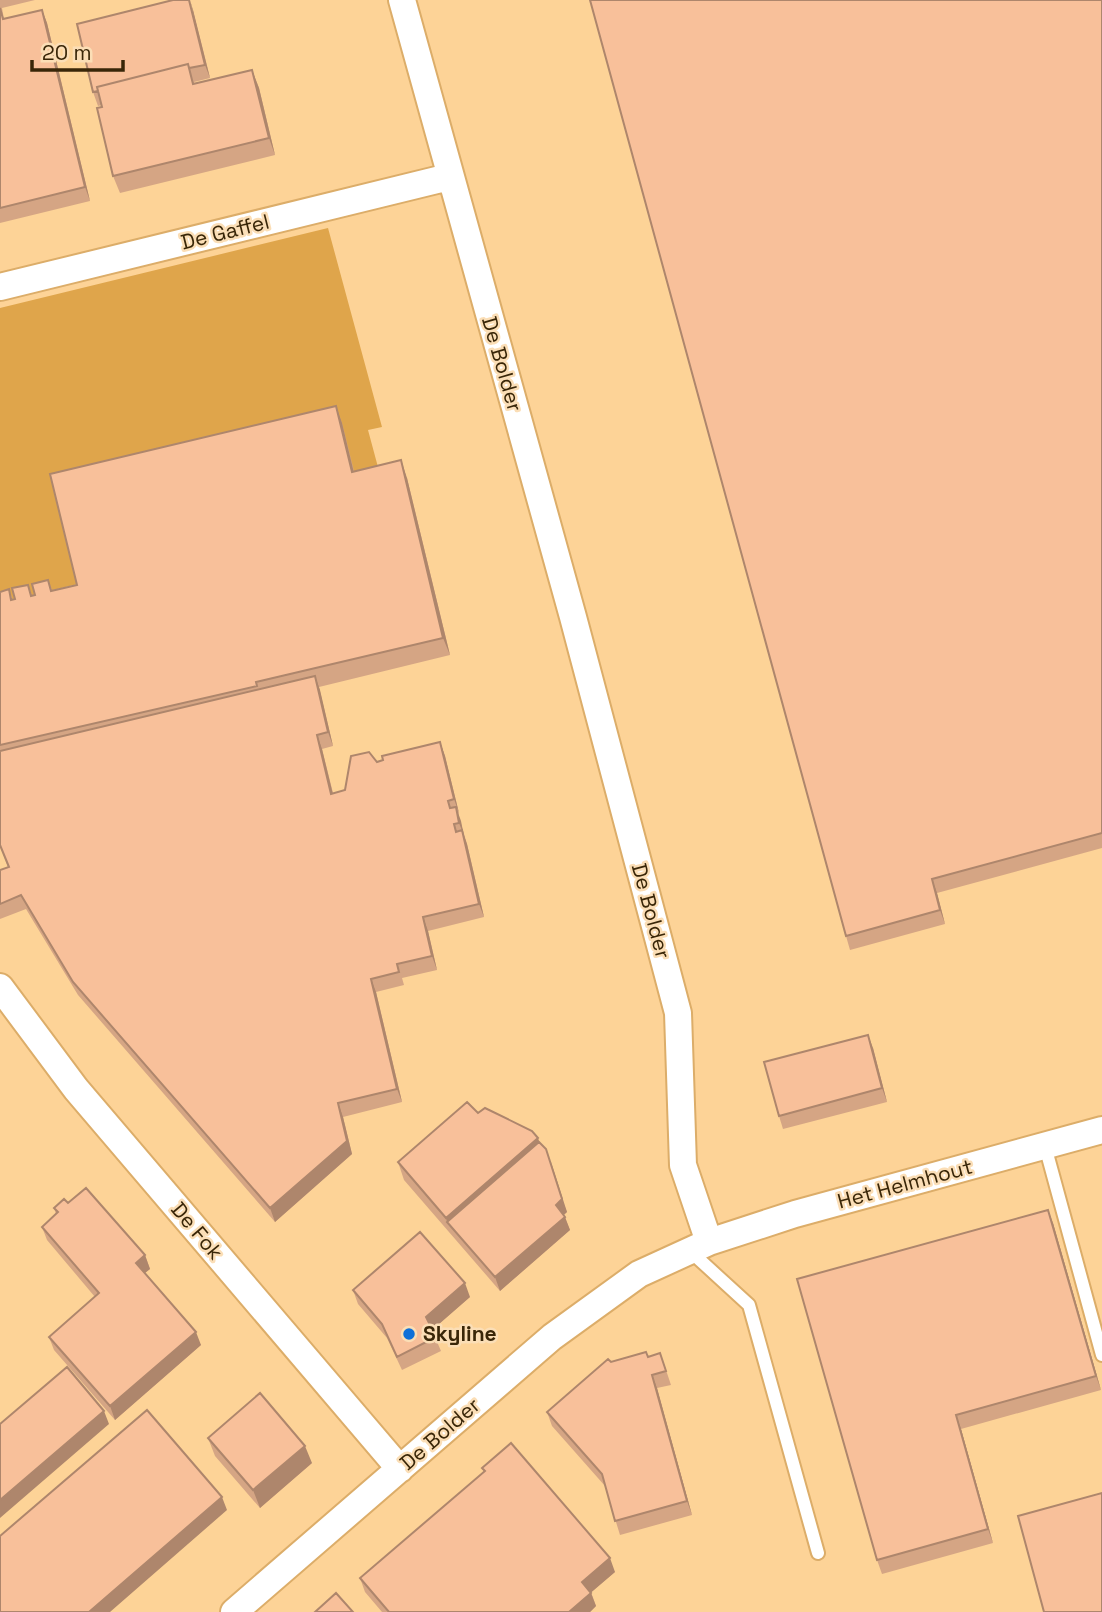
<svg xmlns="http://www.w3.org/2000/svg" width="1102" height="1612" font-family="'Space Grotesk',sans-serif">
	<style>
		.built { fill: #fdd397 }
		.green { fill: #dfa54b }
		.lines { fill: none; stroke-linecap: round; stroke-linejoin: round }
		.service-casing { stroke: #dcad69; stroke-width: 16 }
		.minor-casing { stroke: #dcad69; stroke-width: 30 }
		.service { stroke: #fff; stroke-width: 12 }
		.minor { stroke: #fff; stroke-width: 26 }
		.wall { fill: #d5a584 }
		.shaded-wall { fill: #ae866c }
		.building { fill: #f8c09a; stroke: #ae866c; stroke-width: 2 }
		.poi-dot { fill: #0f70d8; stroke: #fbdeb6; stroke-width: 2.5 }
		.labels { text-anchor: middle; stroke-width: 5; stroke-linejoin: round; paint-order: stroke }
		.street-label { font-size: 21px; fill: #392608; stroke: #fbdeb6 }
		.poi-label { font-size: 21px; font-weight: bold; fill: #392608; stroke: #fbdeb6; text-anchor: start }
	</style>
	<rect width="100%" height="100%" fill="#fbdeb6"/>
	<path class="built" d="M0,0H1102V1612H0Z"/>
	<path class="green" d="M328,228L382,427L368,430L389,508L0,603V308Z"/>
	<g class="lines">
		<g class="service-casing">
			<path id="service" d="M1045,1146L1102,1355
				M690,1251L749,1305L818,1553"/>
		</g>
		<g class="minor-casing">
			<path id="minor" d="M0,287L449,177
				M0,987L76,1089L400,1469
				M709,1242L795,1214L1102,1130
				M234,1612L552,1337L639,1274L709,1242L683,1165L678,1013L573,617L402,0"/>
		</g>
		<use href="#service" class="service"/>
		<use href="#minor" class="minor"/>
	</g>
	<path class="wall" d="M0,0H35L2,8L4,19L42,10L47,23L90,201L0,223Z
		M1102,0V848L937,893L945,924L850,950L846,936Z
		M193,10L210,78L194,82L195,84L252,70L259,88L275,155L120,193L113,176L102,105L98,106L93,92Z
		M336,406L342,423L354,471L407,478L450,655L319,687L333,746L322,749L333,793L345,790L377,762L440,742L445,756L459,813L458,814L467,844L484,917L428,931L437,970L402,978L404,985L376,992L402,1102L343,1117L352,1154L275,1222L78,995L26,909L0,919V870L8,867L0,846V592L9,589L13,600L15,599L28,585L32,595H35L48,580L52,590L77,585Z
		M873,1048L887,1102L783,1129L779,1116Z
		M478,1113L539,1142L567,1212L564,1215L570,1230L500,1291L404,1180L398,1162Z
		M68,1203L145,1255L150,1269L145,1273L201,1345L115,1420L54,1350L49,1337L95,1297L47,1240L42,1227L56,1214L54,1208Z
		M1053,1223L1101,1390L961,1429L993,1543L882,1574L877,1560Z
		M353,1290L470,1297L432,1330L441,1351L402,1370L387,1338L358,1304Z
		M648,1357L665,1367L671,1385L657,1388L692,1515L620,1535L605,1486L552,1426L547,1412Z
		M208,1438L312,1463L260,1508L215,1456Z
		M482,1468L615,1572L591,1592L596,1606L590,1612H382L365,1592L360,1578L484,1472Z"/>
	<path class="shaded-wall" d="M190,0L193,10L210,78L205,65Z
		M42,10L47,23L90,201L85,187Z
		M252,70L259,88L275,155L269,138Z
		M336,406L342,423L358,490L352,472Z
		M401,460L407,478L450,655L443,638Z
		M315,676L320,690L333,746L328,732Z
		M317,735L322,749L336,807L331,794Z
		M440,742L445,756L459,813L454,799Z
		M456,807L461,821L464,836L459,823Z
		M462,830L467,844L484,917L479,904Z
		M932,879L937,893L945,924L940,910Z
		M423,917L428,931L437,970L432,956Z
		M371,979L376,992L402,1102L397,1089Z
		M868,1035L873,1048L887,1102L882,1088Z
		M338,1103L343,1117L352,1154L275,1222L270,1208Z
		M538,1138L544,1155L447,1222L446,1218Z
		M551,1162L567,1212L560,1218L556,1205Z
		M1048,1210L1053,1223L1101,1390L1096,1376Z
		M565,1217L570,1230L500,1291L495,1277Z
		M145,1255L150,1269L141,1276L136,1263Z
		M465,1283L470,1297L431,1331L426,1317Z
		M196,1332L201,1345L115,1420L110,1406Z
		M652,1375L657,1388L692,1515L687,1501Z
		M104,1411L109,1424L0,1518V1500Z
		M956,1415L961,1429L993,1543L988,1529Z
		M305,1446L312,1463L260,1508L253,1490Z
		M222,1497L227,1510L110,1612H89Z
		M610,1558L615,1572L587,1596L582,1582Z
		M591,1593L596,1606L590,1612H569Z"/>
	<path class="building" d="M173,0H189L205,65L189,68L188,64L97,87L98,91L93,92L77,24Z
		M590,0H1102V833L932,879L940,910L846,936Z
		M0,8L3,19L42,10L85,187L0,208Z
		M188,64L193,84L252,70L269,138L113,176L97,108L102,107L97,87Z
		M336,406L352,472L401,460L443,638L256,682L257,686L0,745V592L9,589L11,600L15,599L12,588L28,585L31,596L35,595L32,584L48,580L51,591L77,585L50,474Z
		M315,676L328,732L317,735L331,794L345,790L351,756L369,752L377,762L383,760L382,756L440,742L454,799L448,801L450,808L456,807L459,823L454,824L456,832L462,830L479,904L423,917L432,956L397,964L399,972L371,979L397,1089L338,1103L347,1141L270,1208L73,982L21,895L0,904V870L9,867L0,845V751Z
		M868,1035L882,1088L779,1116L764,1062Z
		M467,1102L478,1113L485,1108L532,1131L538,1138L446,1218L398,1162Z
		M539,1142L546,1149L562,1199L556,1205L565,1217L495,1277L447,1222Z
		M86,1188L145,1255L136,1263L196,1332L110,1406L49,1337L99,1293L42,1227L58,1212L54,1208L64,1199L68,1203Z
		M1048,1210L1096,1376L956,1415L988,1529L877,1560L797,1279Z
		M420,1232L465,1283L426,1317L436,1337L397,1357L382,1324L353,1290Z
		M646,1352L648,1357L660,1353L666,1371L652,1375L687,1501L615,1521L602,1474L547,1412L608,1359L611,1362Z
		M67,1367L104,1411L0,1500V1424Z
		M260,1393L305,1446L253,1490L208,1438Z
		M147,1410L222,1497L89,1612H0V1536Z
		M511,1443L610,1558L582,1582L591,1593L569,1612H389L360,1578L485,1471L482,1468Z
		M1102,1493V1612H1044L1018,1516Z
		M336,1593L353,1612H315Z"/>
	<circle class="poi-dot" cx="409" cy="1334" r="7"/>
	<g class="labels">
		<g class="street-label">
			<text transform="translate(225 232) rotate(-14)" y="7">De Gaffel</text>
			<text transform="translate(502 364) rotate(74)" y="7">De Bolder</text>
			<text transform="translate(651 911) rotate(75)" y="7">De Bolder</text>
			<text transform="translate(905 1184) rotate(-15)" y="7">Het Helmhout</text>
			<text transform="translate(197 1231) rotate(50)" y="7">De Fok</text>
			<text transform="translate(440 1434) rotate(-41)" y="7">De Bolder</text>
		</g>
		<g class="poi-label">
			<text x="423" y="1341">Skyline</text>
		</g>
	</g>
	<path d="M32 60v10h91v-10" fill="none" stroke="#392608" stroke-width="3.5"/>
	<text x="42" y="60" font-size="21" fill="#392608" stroke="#fbdeb6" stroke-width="5" paint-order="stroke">20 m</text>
</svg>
